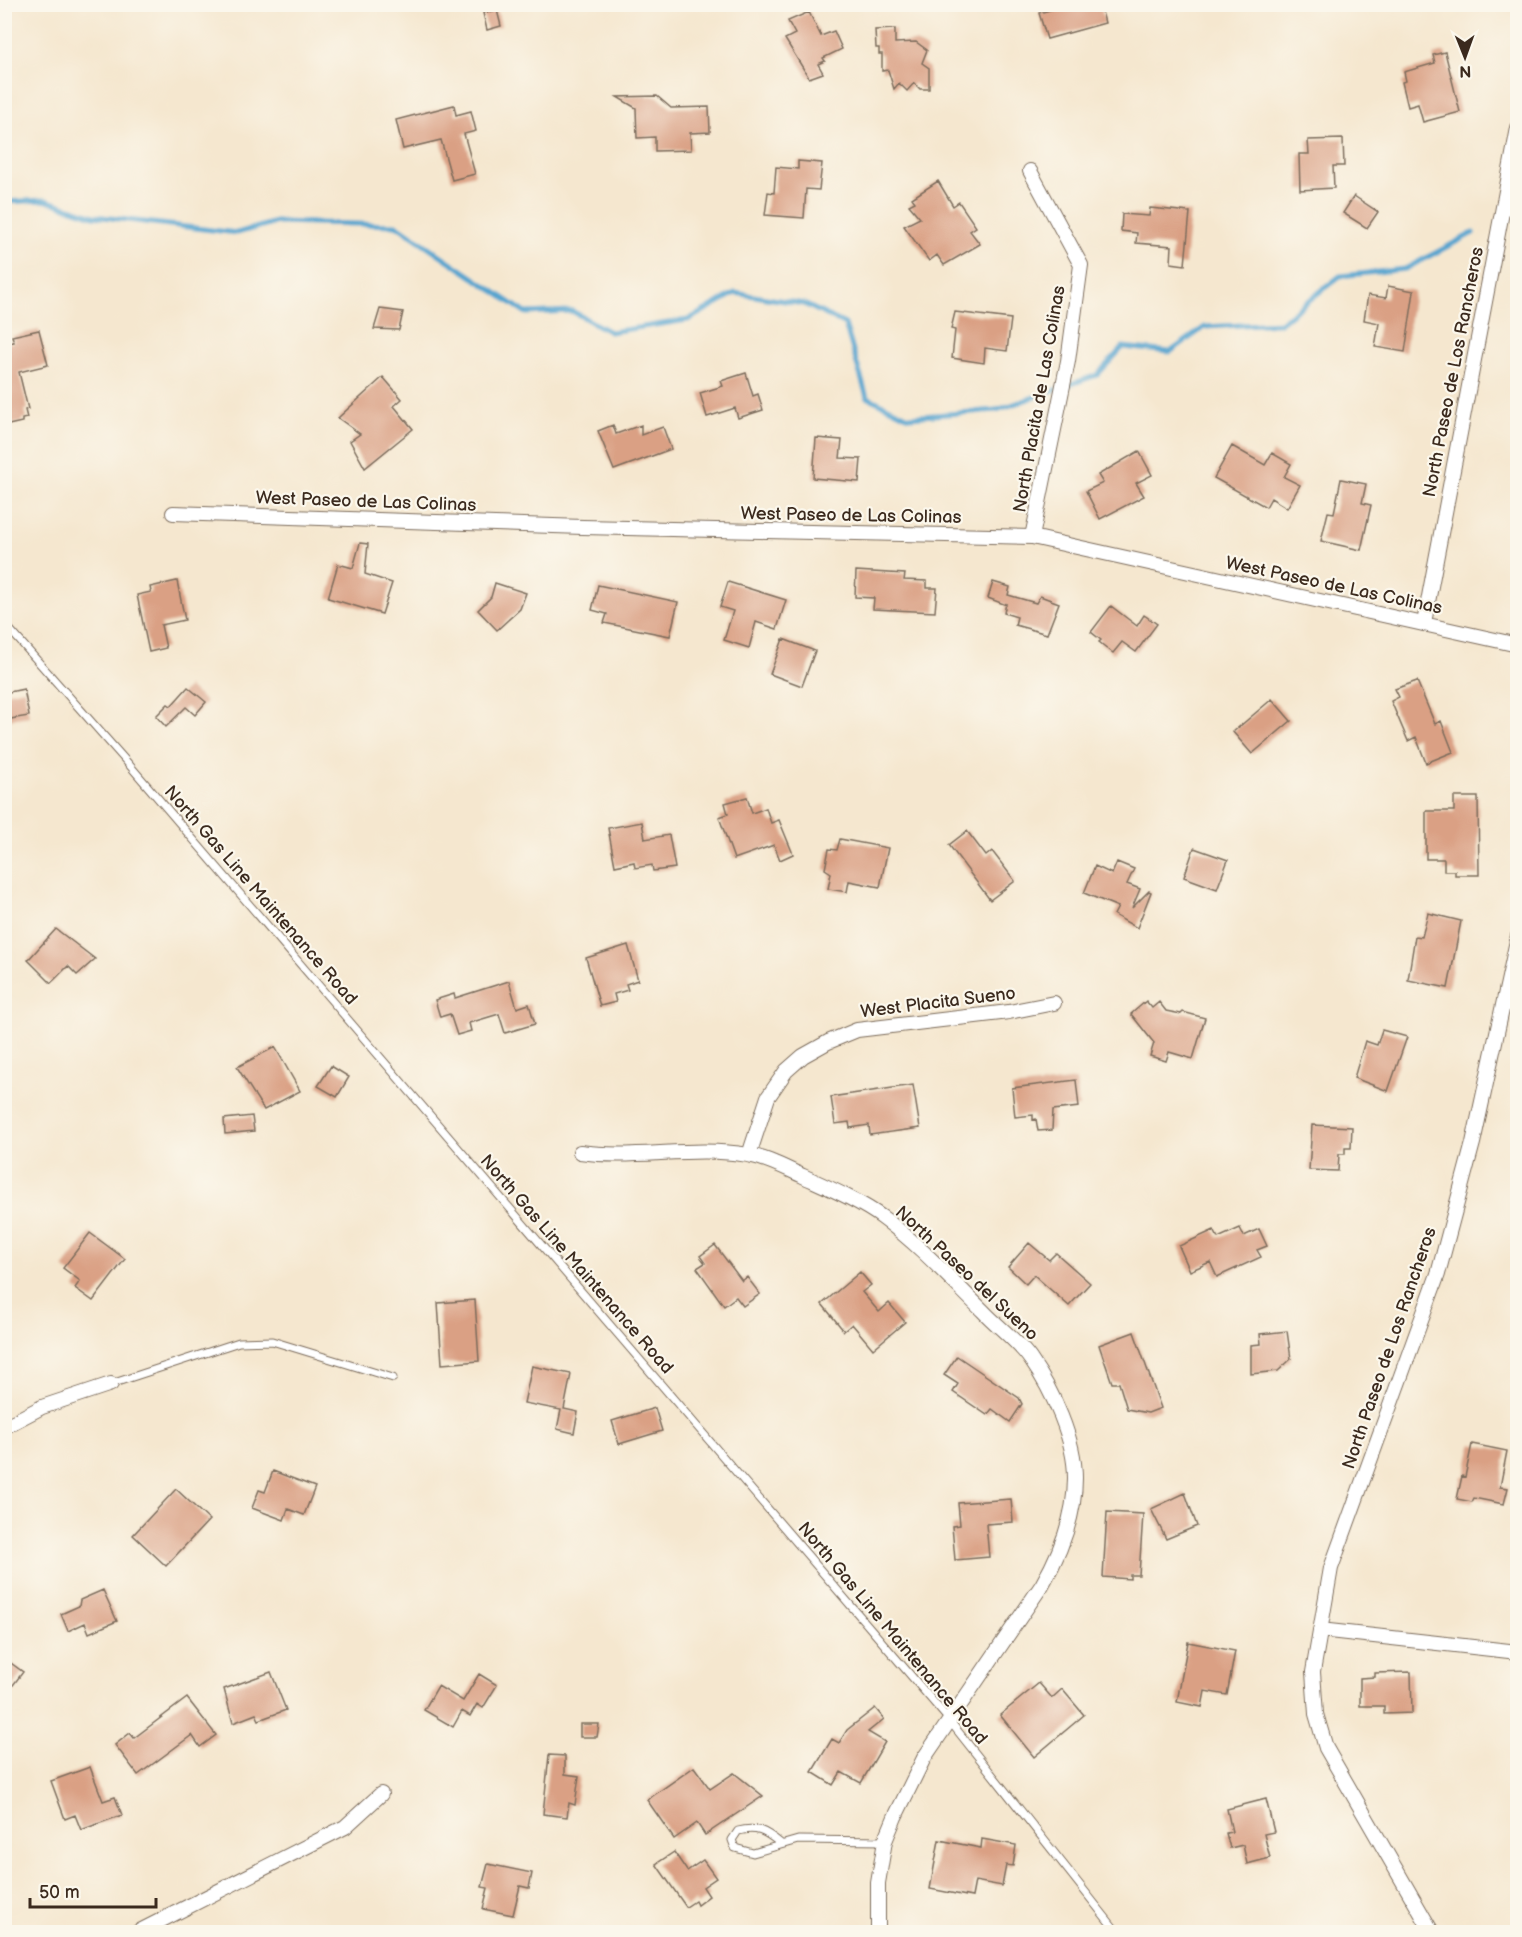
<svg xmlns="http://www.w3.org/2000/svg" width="1522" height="1937" font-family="'Balsamiq Sans',sans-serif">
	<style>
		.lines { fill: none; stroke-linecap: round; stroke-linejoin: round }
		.stream { stroke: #56a4cf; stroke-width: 5 }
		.building { fill: #daa084 }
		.lane-casing { stroke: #7c6c5c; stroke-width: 9 }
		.street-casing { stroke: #7c6c5c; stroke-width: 16 }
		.lane { stroke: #fff; stroke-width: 7 }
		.street { stroke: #fff; stroke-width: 14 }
		.labels { text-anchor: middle; stroke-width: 4.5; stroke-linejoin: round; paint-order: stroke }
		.street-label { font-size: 18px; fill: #3b2a1e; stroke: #fbf7ec }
	</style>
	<rect width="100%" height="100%" fill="#fbf7ec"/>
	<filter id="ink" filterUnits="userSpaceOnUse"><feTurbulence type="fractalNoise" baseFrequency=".0167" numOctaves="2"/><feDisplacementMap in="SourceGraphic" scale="12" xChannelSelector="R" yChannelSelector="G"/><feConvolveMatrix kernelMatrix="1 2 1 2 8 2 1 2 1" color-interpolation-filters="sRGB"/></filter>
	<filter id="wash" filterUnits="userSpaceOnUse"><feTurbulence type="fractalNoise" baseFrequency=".008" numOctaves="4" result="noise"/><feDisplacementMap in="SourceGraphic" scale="24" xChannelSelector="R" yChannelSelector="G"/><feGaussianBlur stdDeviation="1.35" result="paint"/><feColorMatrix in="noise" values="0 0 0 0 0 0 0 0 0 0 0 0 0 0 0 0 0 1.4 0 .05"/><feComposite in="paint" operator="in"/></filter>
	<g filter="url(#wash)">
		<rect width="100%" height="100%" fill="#f5e7cf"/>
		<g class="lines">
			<path class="stream" d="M4,202L45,200L94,216L237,233L276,222L396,225L526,313L572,311L610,332L688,320L735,293L804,304L845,324L867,397L909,417L997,410L1097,375L1123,347L1170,352L1205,327L1280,323L1340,276L1405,269L1473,233"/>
		</g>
		<g id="blocks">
			<path class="building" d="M1071,4H1100L1105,23L1047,39L1039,13Z
				M497,10L501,26L487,30L483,13Z
				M809,12L821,36L834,31L842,49L823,58L825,61L818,64L823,73L809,78L785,39L795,34L788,21Z
				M895,29V43L916,42L927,50L922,63L929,68V89H920L914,83L907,91L899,83L894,89L888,70L882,71V54H879V48H876L875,30Z
				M1445,52L1460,112L1423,122L1418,104L1408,107L1402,82L1406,81L1404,72L1435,63L1433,55Z
				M657,96L671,108L709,107L710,132L690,133L691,150L655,151V137L637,138L636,108L617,97Z
				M454,105L456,115L471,111L476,131L464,134L475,174L452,180L441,140L403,149L396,120Z
				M1343,139L1344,166H1333L1334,188L1300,190L1299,154H1309L1308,140Z
				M798,161L822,163L819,190L806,189L804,218L765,215L768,192L774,193L776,167L798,169Z
				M938,181L953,206L959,202L976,227L970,231L980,244L944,265L937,255L929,261L904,226L920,218L909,205L915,202L912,198Z
				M1354,196L1378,212L1367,228L1343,213Z
				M1150,208L1190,212L1185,265L1171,263L1172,246L1136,243L1137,233L1121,231L1122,214L1149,216Z
				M1388,286L1414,291L1405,352L1375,347L1379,323L1364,320L1368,295L1386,298Z
				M380,309L403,312L399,330L374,329Z
				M955,312L1011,319L1007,351L985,348L984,363L952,358L955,330L951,329Z
				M39,330L48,365L19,372L28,409L25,410L27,418L22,419V422L4,426V344L14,342L12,336Z
				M746,373L753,396L758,394L763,410L738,418L735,408L707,417L700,393L723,386L721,381Z
				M383,377L402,399L394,406L413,429L365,468L350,441L360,434L338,418Z
				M613,425L616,434L641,425V435L663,427L671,449L614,470L598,431Z
				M816,438L842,440L840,458L861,459L859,482L813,478Z
				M1232,446L1265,465L1272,453L1291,464L1284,477L1300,485L1287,508L1271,498L1266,507L1214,478Z
				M1139,451L1152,475L1136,483L1144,496L1100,519L1086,491L1103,483L1098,475Z
				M1341,479L1366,484L1362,503L1371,505L1361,550L1321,541L1328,512L1334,513Z
				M360,543L368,544L365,574L392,583L382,614L328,598L338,564L353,568Z
				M856,571L905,574L904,580L927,581V588H937L935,612L873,609L874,598L855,597Z
				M177,581L185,620L161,625L166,648L149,652L137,595L151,592L150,587Z
				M728,582L786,600L777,629L756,622L749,648L724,640L733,611L720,607Z
				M993,582L1010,587L1008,595L1036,603L1040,596L1059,603L1047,634L1015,625L1017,617L1004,613L1006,603V605L988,598Z
				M495,583L526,593L520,609L497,630L478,610L491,597Z
				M598,585L678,602L670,636L604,623L607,614L592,610Z
				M1111,606L1137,626L1144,615L1157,624L1136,652L1122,642L1113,653L1099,642L1101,640L1091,632Z
				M783,639L815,651L802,686L770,674Z
				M1417,681L1435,724L1441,721L1453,752L1426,763L1416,737L1408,741L1391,701L1399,697L1395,689Z
				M188,687L206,702L195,715L186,707L166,727L156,716L168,704L171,706Z
				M24,689L29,716L4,720V693Z
				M1272,699L1291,721L1252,754L1233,732Z
				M747,797L752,813L766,808L771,823L779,820L793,854L780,860L774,845L734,859L719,817L728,814L725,803Z
				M1454,797H1478L1479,875H1455V871H1444V859H1426V811H1454Z
				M642,822L645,839L669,835L675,868L653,871L652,865L635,868L634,862L615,866L608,828Z
				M967,831L986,856L992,851L1015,881L990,900L949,845Z
				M840,839L888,848L880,887L849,881L847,892L828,889L831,873L825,869L829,849L837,850Z
				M1194,848L1228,860L1217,889L1184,877Z
				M1117,862L1134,869L1127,884L1140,889L1132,908L1149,891L1151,892L1137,928L1114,915L1118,907L1084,893L1095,866L1112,874Z
				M1428,913L1461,921L1448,988L1408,980L1415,936L1422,937Z
				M56,929L95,959L77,975L68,966L51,983L28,960Z
				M628,945L638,980L626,984L628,990L614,994L616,1002L600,1006L586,958Z
				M509,981L517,1008L529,1004L535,1024L505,1033L499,1014L469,1023L471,1031L457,1035L450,1014L440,1017L435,1000L454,994L455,998Z
				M1146,1001L1152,1008L1159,1002L1166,1011L1181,1014L1183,1012L1205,1018L1193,1059L1169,1052L1166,1061L1150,1056L1154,1043L1131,1014Z
				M1382,1030L1407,1037L1388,1091L1354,1078L1365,1041L1377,1045Z
				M275,1047L300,1091L264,1110L237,1067Z
				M331,1066L349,1077L337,1097L318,1086Z
				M1076,1080L1079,1107L1053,1110L1052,1130L1038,1131L1036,1119L1033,1120V1115L1015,1117L1012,1088Z
				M913,1085L920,1128L870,1135L869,1125L850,1128L849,1122L835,1124L831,1097Z
				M252,1116L254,1131L225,1134L224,1119Z
				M1312,1125L1352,1127L1351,1148H1345V1154H1339L1338,1171L1309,1170Z
				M1240,1228L1244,1236L1259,1229L1267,1246L1257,1250L1261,1257L1217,1277L1210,1262L1190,1271L1179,1246L1214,1230L1218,1238Z
				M90,1233L125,1259L93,1301L75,1288L80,1281L63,1268Z
				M1029,1243L1049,1260L1056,1253L1090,1283L1069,1306L1034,1275L1026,1284L1008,1267Z
				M715,1245L742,1281L747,1277L760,1294L743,1306L736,1297L724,1306L697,1268L705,1263L700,1256Z
				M860,1272L871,1285L862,1292L879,1312L889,1303L905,1322L873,1349L852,1324L844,1331L822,1304Z
				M475,1300L479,1361L442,1364L438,1303Z
				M1287,1331L1291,1359L1278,1371L1251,1374V1345L1261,1344L1260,1334Z
				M1134,1332L1161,1408L1148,1413L1127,1409L1119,1383H1112L1099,1345Z
				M957,1356L1019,1398L1022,1404L1010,1422L992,1409L987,1415L953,1392L958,1384L944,1375Z
				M532,1366L571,1374L564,1409L578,1412L574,1433L557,1429L561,1410L524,1403Z
				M655,1408L662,1431L619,1444L612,1421Z
				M1472,1444L1507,1451L1500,1487L1508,1488L1504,1504L1474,1498L1472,1502L1457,1499L1462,1476L1465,1477Z
				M273,1471L315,1487L304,1515L288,1509L284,1520L252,1508L259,1490L265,1492Z
				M176,1489L209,1520L166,1566L133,1535Z
				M1185,1493L1197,1526L1166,1539L1151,1509Z
				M1011,1499L1013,1522L986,1524L989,1557L955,1560L952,1526L960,1525L958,1503Z
				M1107,1512L1143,1514L1139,1575H1130V1579L1103,1577Z
				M103,1590L117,1621L89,1633L85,1623L68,1631L61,1614L79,1606L80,1600Z
				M1188,1642L1235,1651L1227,1695L1205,1691L1202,1707L1177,1702Z
				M4,1658L23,1672L4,1697Z
				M271,1672L286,1710L259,1720L256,1714L233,1723L224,1689Z
				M1411,1672L1412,1713L1384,1714V1706H1360V1678L1375,1677V1673Z
				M479,1674L497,1685L483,1708L477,1704L470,1716L462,1711L453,1727L424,1710L438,1686L463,1701Z
				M1039,1683L1052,1698L1062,1689L1084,1715L1034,1757L1000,1715Z
				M187,1698L216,1735L200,1747L192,1735L138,1775L115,1745L130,1733L134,1738Z
				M875,1708L884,1719L868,1732L885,1742L861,1783L841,1772L833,1785L812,1772L832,1739L839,1743L847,1730Z
				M580,1724H599L597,1737H580Z
				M549,1755L565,1756V1774L579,1776L575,1805L569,1803L567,1817L543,1814Z
				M90,1767L103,1801L115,1797L122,1815L81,1830L75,1815L65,1819L51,1781Z
				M694,1767L710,1789L734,1773L763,1796L705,1835L697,1823L674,1839L647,1800Z
				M1266,1799L1274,1832L1264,1834L1270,1858L1247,1864L1243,1845L1230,1848L1226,1833L1232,1832L1227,1809Z
				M982,1839L1016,1845L1013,1866L1006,1865L1002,1886L975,1881L972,1897L930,1889L939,1840L981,1848Z
				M674,1852L687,1871L703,1860L716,1878L703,1887L709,1896L697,1905L695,1901L686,1907L656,1864Z
				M488,1864L532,1873L529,1888L520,1886L513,1915L483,1909L488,1888L482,1887Z"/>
		</g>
	</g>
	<g filter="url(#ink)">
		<use href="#blocks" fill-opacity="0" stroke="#7c6c5c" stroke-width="1.5"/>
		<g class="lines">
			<g class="lane-casing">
				<path id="lane" d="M4,623L126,761L949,1720L1117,1932
					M111,1384L239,1342L272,1341L393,1378
					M780,1843C765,1831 757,1826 738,1831L732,1840L735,1848L753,1853L798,1840L885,1841"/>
			</g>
			<g class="street-casing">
				<path id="street" d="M1030,171L1081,265L1068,361L1032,537
					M173,513L583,527L1032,537L1518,645
					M1424,623L1518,128
					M580,1152C635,1160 693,1145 748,1155C767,1158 785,1168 803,1176C829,1188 860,1201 883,1218C920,1245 951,1280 983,1311C998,1327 1019,1342 1031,1360C1052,1390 1075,1439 1075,1478C1075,1517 1061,1552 1042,1585L924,1758L895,1817L885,1841L878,1883V1932
					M749,1155L768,1097L786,1071L803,1056L828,1042L857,1030L1009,1012L1054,1003
					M4,1427L42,1407L111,1384
					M1320,1630L1518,1652
					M138,1932L345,1827L381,1794
					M1432,1932L1326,1748L1316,1714L1313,1672L1331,1568L1438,1274L1473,1143L1518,936"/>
			</g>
			<use href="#lane" class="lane"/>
			<use href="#street" class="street"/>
		</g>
	</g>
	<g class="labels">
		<g class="street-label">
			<text transform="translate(1453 372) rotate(-79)" y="6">North Paseo de Los Rancheros</text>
			<text transform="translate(1039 399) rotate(-80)" y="6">North Placita de Las Colinas</text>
			<text transform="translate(366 501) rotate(2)" y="6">West Paseo de Las Colinas</text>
			<text transform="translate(851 515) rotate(1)" y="6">West Paseo de Las Colinas</text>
			<text transform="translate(1334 585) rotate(12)" y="6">West Paseo de Las Colinas</text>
			<text transform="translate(261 895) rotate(49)" y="6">North Gas Line Maintenance Road</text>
			<text transform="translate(938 1002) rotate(-7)" y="6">West Placita Sueno</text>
			<text transform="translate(577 1264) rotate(49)" y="6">North Gas Line Maintenance Road</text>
			<text transform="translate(967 1273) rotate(43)" y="6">North Paseo del Sueno</text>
			<text transform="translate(1389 1348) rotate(-71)" y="6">North Paseo de Los Rancheros</text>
			<text transform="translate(893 1633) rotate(50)" y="6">North Gas Line Maintenance Road</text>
		</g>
	</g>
	<rect width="1522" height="1937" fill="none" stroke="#fbf7ec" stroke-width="24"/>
	<g transform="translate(1465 57) rotate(179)" stroke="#fbf7ec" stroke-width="4.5" paint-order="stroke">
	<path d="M0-4.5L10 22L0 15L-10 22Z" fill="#3b2a1e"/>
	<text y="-9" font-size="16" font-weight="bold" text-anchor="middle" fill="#3b2a1e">N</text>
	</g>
	<path d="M30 1898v9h126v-9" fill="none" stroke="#3b2a1e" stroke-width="3"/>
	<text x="39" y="1898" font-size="18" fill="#3b2a1e" stroke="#fbf7ec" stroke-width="4.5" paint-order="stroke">50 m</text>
</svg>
